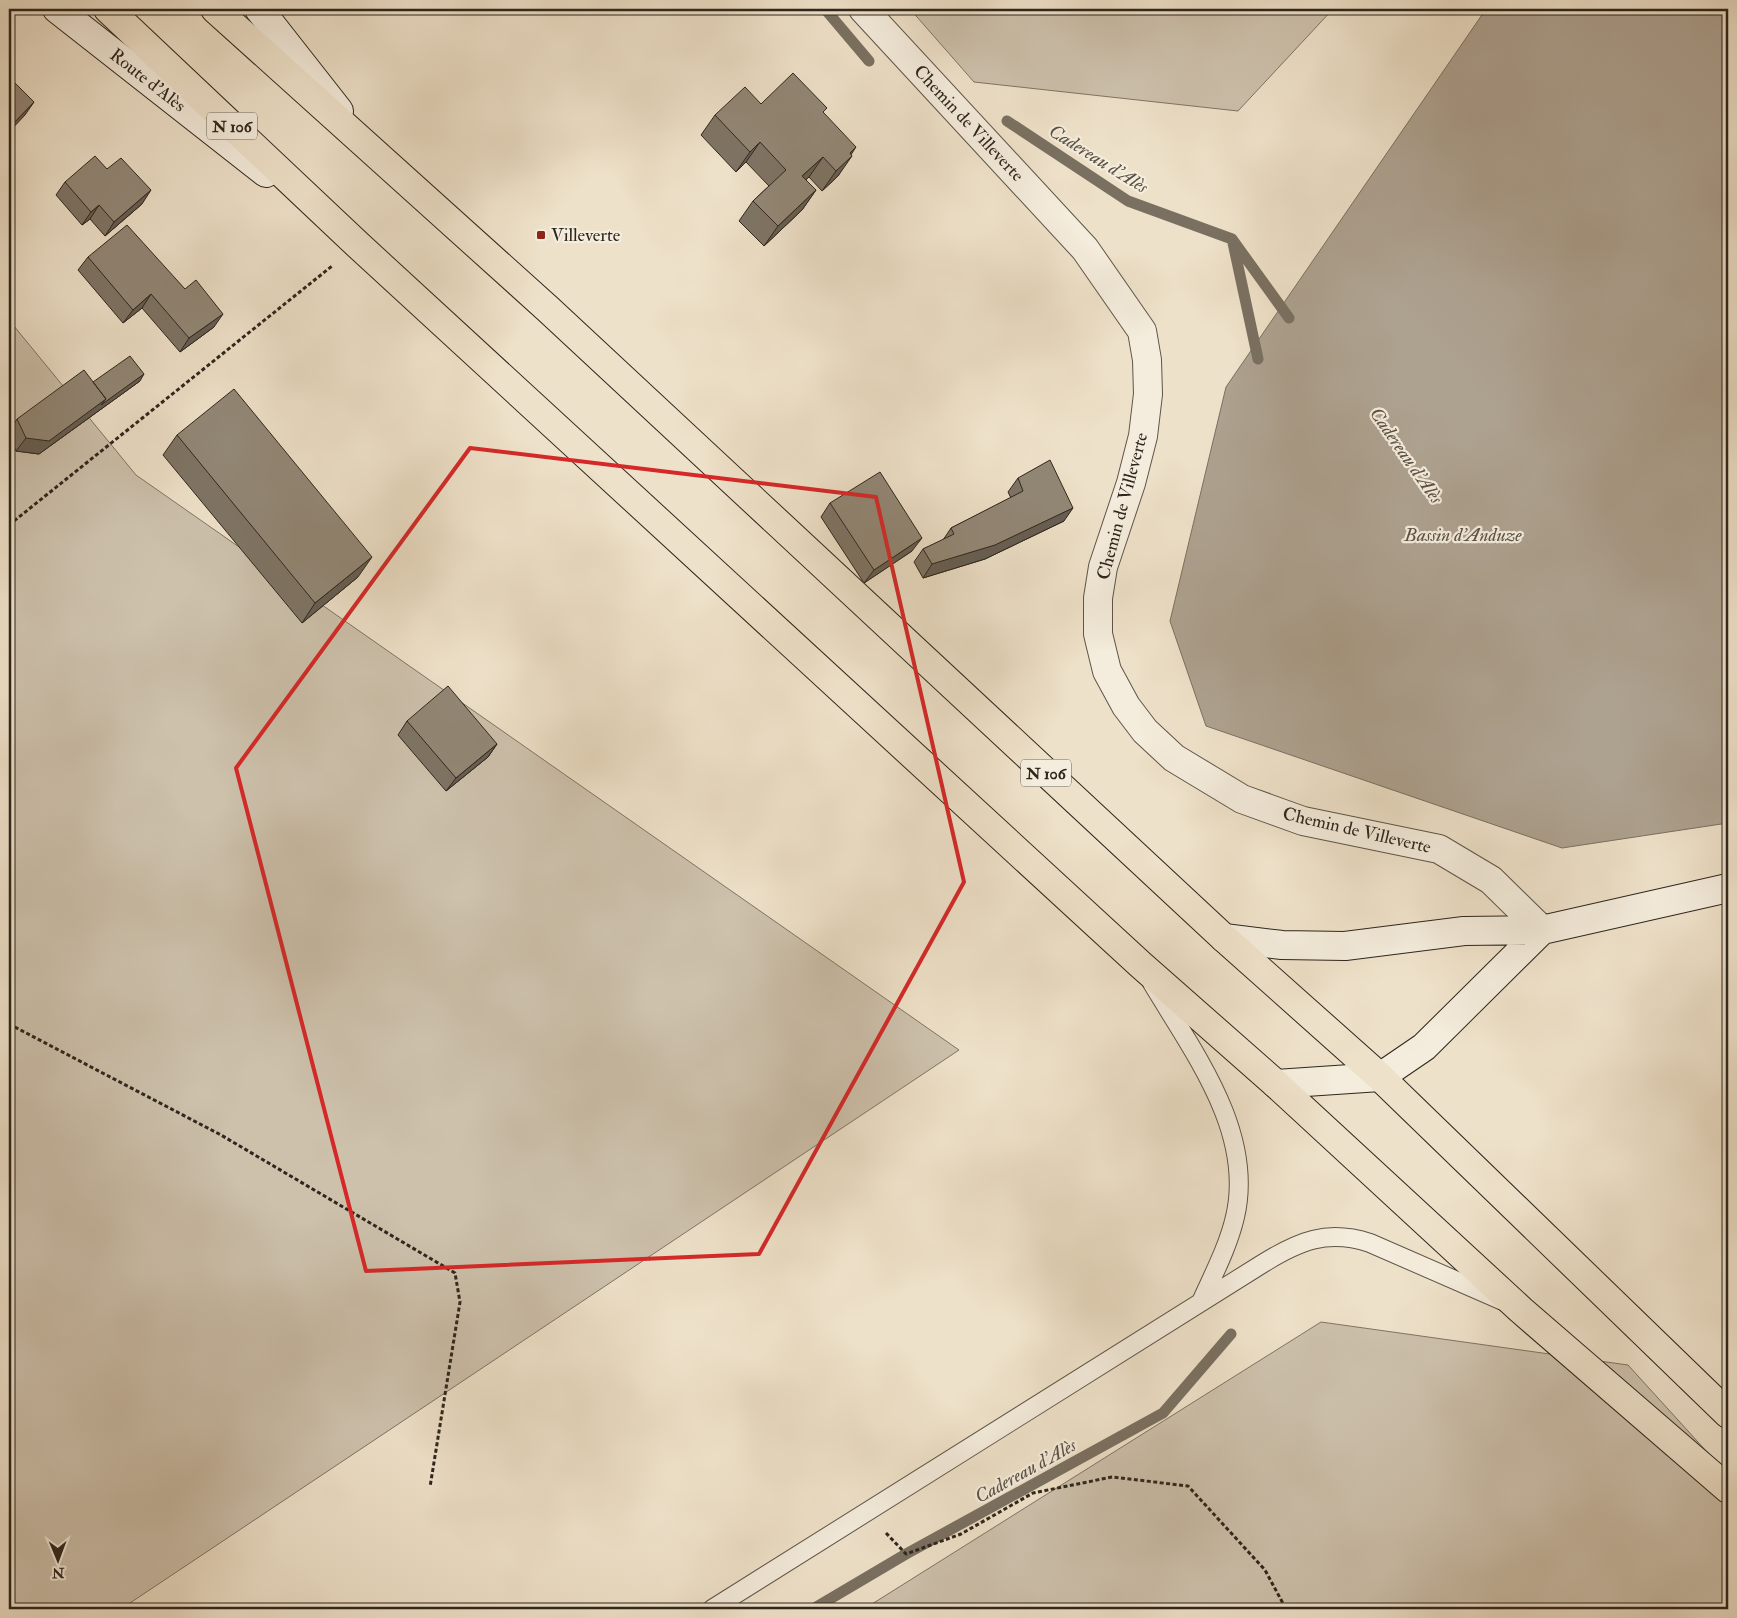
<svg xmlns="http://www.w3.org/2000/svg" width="1737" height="1618" font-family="'IM FELL Double Pica',serif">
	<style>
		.green { fill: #cdc1ac; stroke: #7e7464 }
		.water { fill: #ada18f; stroke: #7a7061 }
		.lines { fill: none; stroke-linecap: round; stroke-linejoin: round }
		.stream { stroke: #7a7061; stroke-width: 11 }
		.service-casing { stroke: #5e5548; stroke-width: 20 }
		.minor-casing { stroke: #5e5548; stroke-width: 30 }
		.secondary-casing { stroke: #2e261d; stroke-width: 30 }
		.primary-casing { stroke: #2e261d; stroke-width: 30 }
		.path { stroke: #2e261d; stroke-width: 3; stroke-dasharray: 4 2.5; stroke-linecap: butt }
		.service { stroke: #f4ecdc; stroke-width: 18 }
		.minor { stroke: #f4ecdc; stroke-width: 28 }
		.secondary { stroke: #f4ecdc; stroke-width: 28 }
		.primary { stroke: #eee1c9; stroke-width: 28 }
		.wall { fill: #7e7465; stroke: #2e261d }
		.shaded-wall { fill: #665e53; stroke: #2e261d }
		.building { fill: #928776; stroke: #2e261d }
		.marked { fill: none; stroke: #d62828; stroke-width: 4; stroke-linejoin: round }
		.poi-dot { fill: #8f2418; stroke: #f4ecdc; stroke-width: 2 }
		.labels { text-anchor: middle; stroke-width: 4.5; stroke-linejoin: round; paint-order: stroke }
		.shield { fill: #f4ecdc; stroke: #696156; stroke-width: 1 }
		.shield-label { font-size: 16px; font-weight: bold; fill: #2e261d }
		.street-label { font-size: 18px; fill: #2e261d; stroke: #f4ecdc }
		.poi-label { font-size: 18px; fill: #2e261d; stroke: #f4ecdc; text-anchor: start }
		.water-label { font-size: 19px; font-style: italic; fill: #5a5145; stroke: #f4ecdc }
	</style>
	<rect width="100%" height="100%" fill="#eee1c9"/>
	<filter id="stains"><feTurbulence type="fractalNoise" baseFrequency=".004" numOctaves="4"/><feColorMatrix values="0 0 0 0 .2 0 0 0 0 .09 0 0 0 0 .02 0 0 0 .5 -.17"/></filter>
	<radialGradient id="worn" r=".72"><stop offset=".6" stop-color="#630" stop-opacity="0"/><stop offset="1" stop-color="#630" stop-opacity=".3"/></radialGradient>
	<path class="green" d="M910,9H1333L1238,111L974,82Z
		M9,320L136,475L959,1050L121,1609H9Z
		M1321,1322L1628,1365L1728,1475V1609H864Z"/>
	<path class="water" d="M1486,9H1728V823L1562,848L1206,726L1170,621L1226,387Z"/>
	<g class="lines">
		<path class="stream" d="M825,9L869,61
			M1007,121L1128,201L1232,239L1289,318
			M1233,243L1258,359
			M813,1609L906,1554L1163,1413L1231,1334"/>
		<g class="service-casing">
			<path id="service" d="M1152,983C1193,1052 1255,1132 1235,1217C1228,1247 1213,1275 1201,1302
				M712,1609L1262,1264C1299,1241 1327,1229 1370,1243L1503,1301"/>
		</g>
		<g class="minor-casing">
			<path id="minor" d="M863,9L1085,249L1142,331L1147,360L1148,394L1143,436L1131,483L1103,567L1098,598V634L1107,671L1126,706L1145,731L1174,758L1242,799L1303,821L1439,849L1491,880L1542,930"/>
		</g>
		<g class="secondary-casing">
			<path id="secondary" d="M57,9L266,173
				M259,9L339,111
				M1224,938L1282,945L1345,946L1464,931L1542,930L1728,888
				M1276,1084L1380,1077L1424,1047L1542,930"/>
		</g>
		<g class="primary-casing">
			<path id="primary" d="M108,9L357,244L1141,965L1276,1084L1521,1310L1728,1489
				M215,9L548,309L1224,938L1380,1077L1728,1414"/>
		</g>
		<path class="path" d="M9,525L332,266
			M9,1024L221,1135L455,1273L460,1302L430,1487
			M886,1533L906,1554L961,1534L1033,1493L1112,1477L1188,1486L1265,1570L1286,1609"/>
		<use href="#service" class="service"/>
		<use href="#minor" class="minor"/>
		<use href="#secondary" class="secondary"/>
		<use href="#primary" class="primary"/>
	</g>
	<path class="wall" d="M761,104L823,113L851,154L838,176L822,191L809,177L806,180L816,190L802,210L764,246L739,221L753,201L769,186L746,162L736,172L701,135L715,115Z
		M107,169L142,204L105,236L90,219L82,225L56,195L65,182Z
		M88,257L214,327L180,352L142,308L123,323L78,270Z
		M140,381L39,454L16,451L9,435V432L17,419Z
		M177,435L358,577L302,623L163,455Z
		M1018,478L1064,521L985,559L923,578L914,562L923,549L943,540L951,528L1011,498L1008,492Z
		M830,503L912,551L864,583L821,517Z
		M407,721L497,744L488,757L446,791L398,735Z"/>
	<path class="shaded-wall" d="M34,102L25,115L9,132V128Z
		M760,142L746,162L736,172L750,152Z
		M856,147L847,161L852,156L838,176L822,191L836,171L850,153Z
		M823,157L809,177L788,196L802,176Z
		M151,190L142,204L105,236L114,222Z
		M816,190L802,210L764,246L778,226Z
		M99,205L90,219L82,225L91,212Z
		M151,294L142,308L123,323L133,310Z
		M223,314L214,327L180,352L189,338Z
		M144,374L140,381L39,454L16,451L26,438L106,399Z
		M1073,508L1064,521L985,559L923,578L932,564Z
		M922,538L912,551L864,583L874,570Z
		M372,557L358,577L302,623L315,603Z
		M497,744L488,757L446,791L456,778Z"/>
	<path class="building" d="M793,73L827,108L823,112L856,147L850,153L852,156L836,171L823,157L802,176L816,190L778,226L753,201L786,170L760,142L750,152L715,115L745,87L761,104Z
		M9,77L34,102L9,128Z
		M95,156L107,169L121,158L151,190L114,222L99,205L91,212L65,182Z
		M127,225L185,289L196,280L223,314L189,338L151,294L133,310L88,257Z
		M130,356L144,374L101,405L106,399L93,382Z
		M84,370L106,399L49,441L26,438L17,419Z
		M234,389L372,557L315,603L177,435Z
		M1050,460L1073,508L995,545L932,564L923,549L954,534L951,528L1023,491L1018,478Z
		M880,472L922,538L874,570L830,503Z
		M448,686L497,744L456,778L407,721Z"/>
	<path class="marked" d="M470,448L876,497L964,882L759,1254L366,1271L236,768Z"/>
	<rect class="poi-dot" x="536" y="230" width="10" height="10" rx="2.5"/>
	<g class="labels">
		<g class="shield">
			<rect x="207" y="112.5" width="50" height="27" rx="4"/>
			<rect x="1021" y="759.5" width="50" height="27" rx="4"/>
		</g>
		<g class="shield-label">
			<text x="232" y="132">N 106</text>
			<text x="1046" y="779">N 106</text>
		</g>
		<g class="street-label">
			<text transform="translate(148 80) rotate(38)" y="6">Route d'Alès</text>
			<text transform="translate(969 123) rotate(47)" y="6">Chemin de Villeverte</text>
			<text transform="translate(1122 506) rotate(-75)" y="6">Chemin de Villeverte</text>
			<text transform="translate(1357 830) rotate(13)" y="6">Chemin de Villeverte</text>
		</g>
		<g class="poi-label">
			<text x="551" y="241">Villeverte</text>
		</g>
		<g class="water-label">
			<text transform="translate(1099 158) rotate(32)" y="7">Cadereau d'Alès</text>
			<text transform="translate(1407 455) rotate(55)" y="7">Cadereau d'Alès</text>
			<text x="1463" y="541">Bassin d'Anduze</text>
			<text transform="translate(1025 1470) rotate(-29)" y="7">Cadereau d'Alès</text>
		</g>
	</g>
	<rect width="1737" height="1618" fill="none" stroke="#eee1c9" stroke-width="30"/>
	<rect x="10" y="10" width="1717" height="1598" fill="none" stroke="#2e261d" stroke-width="2.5"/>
	<rect x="15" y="15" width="1707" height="1588" fill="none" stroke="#2e261d"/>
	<g transform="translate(58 1560) rotate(179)" stroke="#f4ecdc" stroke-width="4" paint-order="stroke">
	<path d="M0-4L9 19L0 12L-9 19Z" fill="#2e261d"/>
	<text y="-8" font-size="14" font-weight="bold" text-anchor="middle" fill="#2e261d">N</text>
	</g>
	<rect width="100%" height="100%" filter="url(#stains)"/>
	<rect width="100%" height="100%" fill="url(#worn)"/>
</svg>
